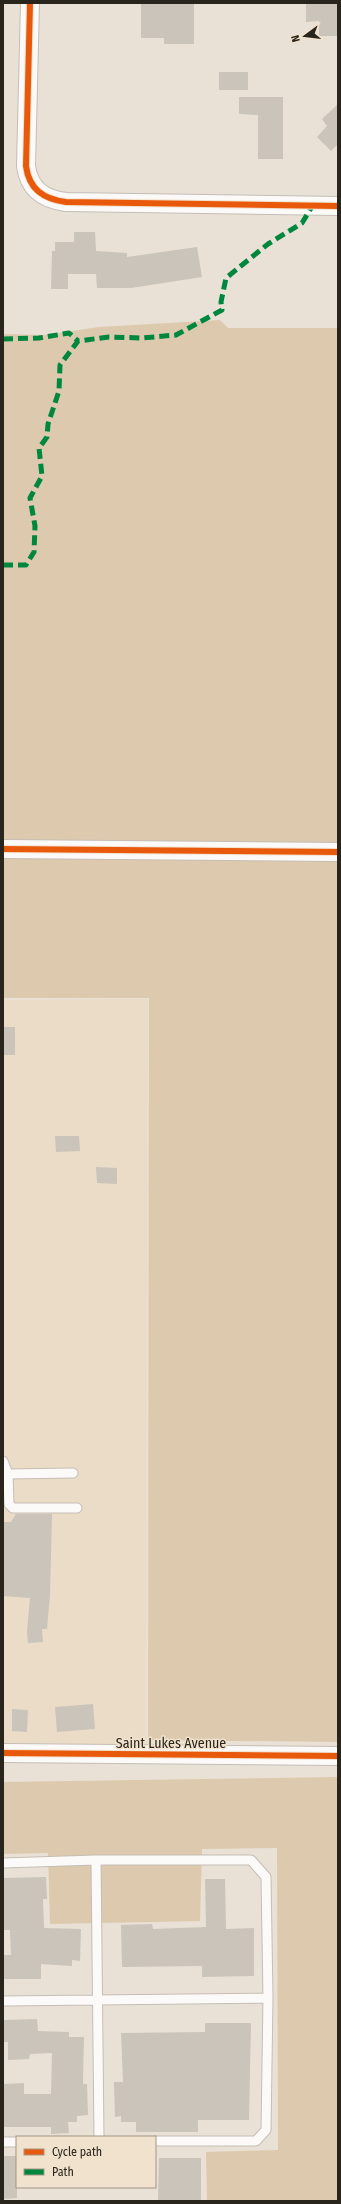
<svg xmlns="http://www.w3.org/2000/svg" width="341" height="2204" font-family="'Fira Sans Condensed',sans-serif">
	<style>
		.built { fill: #eadcc7 }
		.green { fill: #ddc9ae }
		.building { fill: #cac4bb }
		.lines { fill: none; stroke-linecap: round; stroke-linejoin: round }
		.lane-casing { stroke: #c5beb5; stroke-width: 11 }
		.street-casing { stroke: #c5beb5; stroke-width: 20 }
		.lane { stroke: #fcfaf9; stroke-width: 9 }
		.street { stroke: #fcfaf9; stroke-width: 18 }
		.quiet { stroke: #00873e; stroke-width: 5; stroke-dasharray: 10 5; stroke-linecap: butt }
		.cycleway-casing { stroke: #f1e2cd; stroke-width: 8 }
		.cycleway { stroke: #e8590c; stroke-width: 6 }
		.labels { text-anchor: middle; stroke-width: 3; stroke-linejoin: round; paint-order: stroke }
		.street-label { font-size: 14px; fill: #29241c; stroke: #f1e2cd }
	</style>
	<rect width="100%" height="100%" fill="#e9e1d5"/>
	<path class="built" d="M148,999L146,1749L3,1748V1000Z"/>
	<path class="green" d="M220,320L228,328H338V842L277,847L3,842V334L44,335L99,327Z
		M3,854L338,860V1742L148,1740L149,998H3Z
		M338,1777V2201H207L206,2152L278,2150L277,1848L202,1849L200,1921L50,1924L48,1853L3,1854V1782Z"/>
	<path class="building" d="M141,3H194V44H164V38H141Z
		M306,3H338V36H319V21L306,22Z
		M219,72H248V90H219Z
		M239,97H283V159H258V115L239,114Z
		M338,104V144L331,151L317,137L327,126L322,119Z
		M74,232H95L96,251L127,253V257L197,247L202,277L131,288H97L96,274H68V289H51L52,251H55V242H74Z
		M3,1027H15V1055H3Z
		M55,1136H79L80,1151L56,1152Z
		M96,1167L117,1168V1184L97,1183Z
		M16,1514H52L50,1595L47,1629H42L43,1642L28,1643L27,1631L30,1598L3,1596V1522H11Z
		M93,1704L95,1729L57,1732L55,1707Z
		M12,1709L28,1710L27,1732L12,1731Z
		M46,1877L47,1899H43L44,1928L81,1929L80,1961L72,1960V1966L41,1964V1979H3V1955H11L10,1930H3V1878Z
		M205,1879H225L226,1929L254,1928V1976L202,1977V1966L122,1967L121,1925L152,1924L153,1929L206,1927Z
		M37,2019L38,2031L69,2032V2037H84L83,2084H87L88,2115L77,2116V2122H68L69,2133L51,2134V2127H3V2084L24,2083V2094H51L52,2053L30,2054L29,2059L8,2060V2042H3V2020Z
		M205,2023H251L249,2120H198V2132H136V2122H121V2116L115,2117L114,2082H123L121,2033L205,2032Z
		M3,2156H17V2198L3,2199Z
		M159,2158H201V2201H158Z"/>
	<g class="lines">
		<g class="lane-casing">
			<path id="lane" d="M3,1461L8,1474L9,1504L13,1508H77
				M8,1474L73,1473
				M96,1860L99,2137
				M3,1863L96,1860H251L266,1877L268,1998L266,2130L256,2141H155
				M3,2001L268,1998
				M3,2142H17"/>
		</g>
		<g class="street-casing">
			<path id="street" d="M30,3L26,166C29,189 43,199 66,202L338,206
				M3,849L338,852
				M3,1753L338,1756"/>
		</g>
		<use href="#lane" class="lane"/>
		<use href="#street" class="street"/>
		<path class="quiet" d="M3,339L39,338L69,333L78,341
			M3,565H26L34,552L35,526L30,498L42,476L39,448L47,437L48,424L59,391L60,365L78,341L109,337L142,338L176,335L222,310L221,302L226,278L268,244L302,223L313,205"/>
		<g class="cycleway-casing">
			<path id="cycleway" d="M30,3L26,166C29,189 43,199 66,202L338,206
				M3,849L338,852
				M3,1753L338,1756"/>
		</g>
		<use href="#cycleway" class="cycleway"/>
	</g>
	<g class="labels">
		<g class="street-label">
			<text x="171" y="1748">Saint Lukes Avenue</text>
		</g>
	</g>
	<rect width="341" height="2204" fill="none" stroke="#29241c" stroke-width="8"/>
	<rect x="16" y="2136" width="140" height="52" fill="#f1e2cd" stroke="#a19686"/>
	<rect x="24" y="2149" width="20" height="6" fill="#e8590c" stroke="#a19686"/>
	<text x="52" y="2156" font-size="12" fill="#29241c">Cycle path</text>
	<rect x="24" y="2169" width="20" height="6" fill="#00873e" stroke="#a19686"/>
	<text x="52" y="2176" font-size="12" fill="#29241c">Path</text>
	<g transform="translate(305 36) rotate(255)" stroke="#f1e2cd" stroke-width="3" paint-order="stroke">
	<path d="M0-3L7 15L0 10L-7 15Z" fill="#29241c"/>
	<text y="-6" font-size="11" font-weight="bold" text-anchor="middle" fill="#29241c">N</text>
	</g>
</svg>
